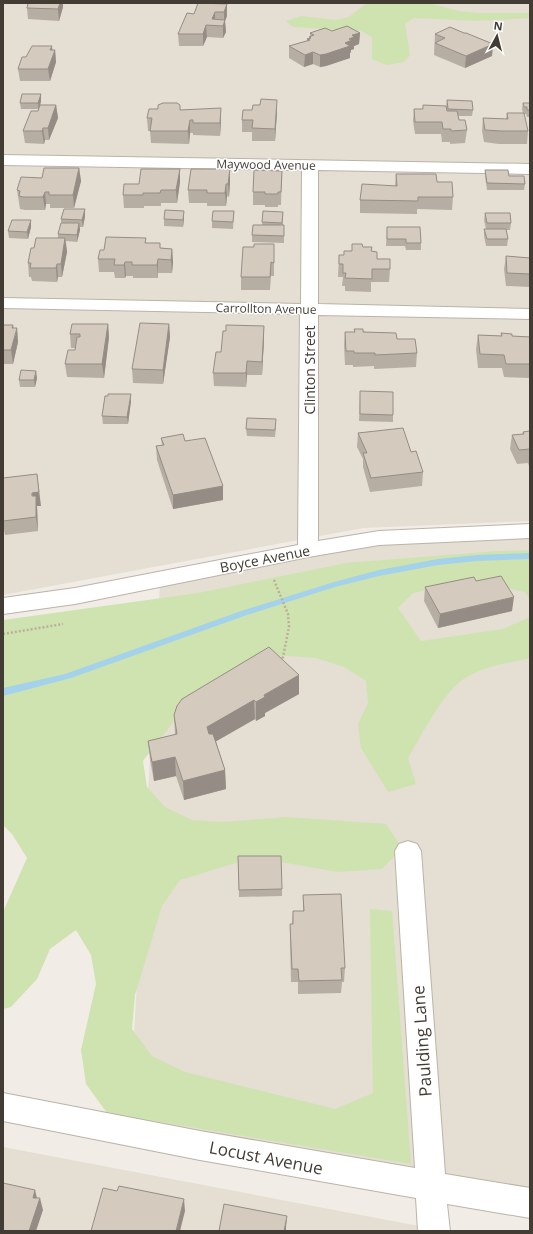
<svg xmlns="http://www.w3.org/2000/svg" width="533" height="1234" font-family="'Open Sans',sans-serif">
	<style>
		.residential { fill: #e4ded3 }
		.green { fill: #cfe3b0 }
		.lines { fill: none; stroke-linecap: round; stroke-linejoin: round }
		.stream { fill: #a4d2ea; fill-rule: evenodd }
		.street-casing { stroke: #bbb3a8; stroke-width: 2 }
		.path { stroke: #bcae9a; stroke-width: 2.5; stroke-dasharray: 2 2; stroke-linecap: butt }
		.street { fill: #fff; fill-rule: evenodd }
		.wall { fill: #b7aea3 }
		.shaded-wall { fill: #958d85 }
		.building { fill: #d5cabe; stroke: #958d85 }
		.labels { text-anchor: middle; stroke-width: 3; stroke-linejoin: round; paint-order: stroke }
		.far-street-label { font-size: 12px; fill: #433c35; stroke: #fff }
		.street-label { font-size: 14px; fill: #433c35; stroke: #fff }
		.near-street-label { font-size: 17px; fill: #433c35; stroke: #fff }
	</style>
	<rect width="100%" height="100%" fill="#f1ece5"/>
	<path class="residential" d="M3,3H530V521L363,528L3,595Z
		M530,535V1205L129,1122L160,585L382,542Z
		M3,1147L445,1231H3Z"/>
	<path class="green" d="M367,3H428L460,11L478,13H530V18L477,21L414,18L405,24L410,55L404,62L387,65L372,59V37L361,31L293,27L286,21L301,16L335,20L349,17Z
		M530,550V600L525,592L470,580L413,593L398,608L421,641L503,629L530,617V658C509,663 484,666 465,678C443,692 422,735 408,758L416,784L388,792L361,748L358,724L368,703L366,681L344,667L316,658L289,656L259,657L191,699L143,761L147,787L165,807L192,820L223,822L287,817L386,824L402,848L382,869L338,872L275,861H242L180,880L162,906L135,995L132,1029L152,1056L185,1072L335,1109L373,1093L370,909L392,911L411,1164L107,1113L86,1084L81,1050L96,984L91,955L76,930L50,949L37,979L11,1007L3,1009V912L27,858L12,834L3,825V620L198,593L346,563L498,551Z"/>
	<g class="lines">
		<path class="stream" d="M530,553V559L477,561L438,565L379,576L335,587L247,615L71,678L3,696V688L65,674L241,611L334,582L379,570L438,559L477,555Z"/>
		<g class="street-casing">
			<path id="street" d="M3,155L530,164V174L318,170V304L530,309V319L318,315V541L379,531L530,524V538L379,545L308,557L75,604L3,614V598L75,588L298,545L300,314L3,308V298L301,304L302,170L3,165Z
				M408,841L417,844L421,851L445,1174L530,1188V1218L447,1204L450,1231H418L416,1198L200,1160L3,1121V1093L200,1131L415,1168L395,851L399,844Z"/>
		</g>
		<path class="path" d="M274,580L288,614L289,627L283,657L280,661
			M3,634L63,624"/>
		<use href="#street" class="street"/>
	</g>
	<path class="wall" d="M28,3H63V7L59,21L28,19L27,8Z
		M227,4V16L225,21L226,32L223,38L207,37L203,46H179L178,34L194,14Z
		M332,31L360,33L359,44L354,46V49L351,50V52L350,53V58L326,66L320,67L313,64L304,67L289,58V46L307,41V39H309V37L310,36V33Z
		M464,33L493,44L492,56L465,68L434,55L435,34Z
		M52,50H55L56,62L50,81H20L18,69L26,57Z
		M41,94V101L40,105H56L58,118L49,140H45L44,144L25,143L23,131L38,111V109H21L20,103Z
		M447,100L473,110L472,116H458L459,120L467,130L465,143L450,144V142H442L441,134H415L413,121L414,109H423V105L446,107Z
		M523,103H530V117H527L526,114H524L528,131L527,144H499L484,142L482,131L483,118L506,119L507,113H523L522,109Z
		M180,110L221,121L220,136L193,135V133H190L189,144L151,143L150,131H148L147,118Z
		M277,112L275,141H252V132H242V120Z
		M79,168L81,181L74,208H50V204H46L45,210H25L20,209L17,190L42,178Z
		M180,169V182L177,203H161V206H144V208H124L123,195L139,184Z
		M230,169V182L229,197L227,196L226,206H207V203H189L188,190Z
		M485,170L509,176L525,184L524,190H487L485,176Z
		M282,171L281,205H278V207H265V205H253V192Z
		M396,174L437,182L453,197L452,210L417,209V214L360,213V200L395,186Z
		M234,211L233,229L212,228V221Z
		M283,212V225H284V243L252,242V235L262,225V222Z
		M485,213L511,223L510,230H506L508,239L507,246H486L484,236V229H486L484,220Z
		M85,216L83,227H80V230L77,242L66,241L67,252L62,277H58L57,282L32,281L31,277H29L28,263L34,248L58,238V234L61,223V219Z
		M184,218L183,227L164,226V219Z
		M31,227L28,239L9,238L8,231Z
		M387,227L421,243V250H406L405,246H386Z
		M146,238V243L161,248L172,249L173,262L172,273H158V278H133V276H126L125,278H115L114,272H99L98,259L104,250Z
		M274,244V276H271L270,290H241V277Z
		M363,247L371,251L377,259L390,269L389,282H371V292L345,291V286H342L343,277H338L339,255H344Z
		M506,256L530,258V287L506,286L504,269Z
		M108,324L109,337L104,378L67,377L65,364L75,350V348H71L70,334Z
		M169,324L170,337L163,384L133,383L132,369Z
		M3,325H13V328H17L18,342L13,364H3Z
		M264,326V339L262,375H247L246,387L214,386L213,373L221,352L226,331Z
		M354,329L397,339L417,353L416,367L374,369V366L353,367V365H345L344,345L345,332H354Z
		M501,333L512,336L530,337V378L504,377L502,368H478L476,349L478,335L501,336Z
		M37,378L35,387H20L19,380Z
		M360,391L393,415V422L359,421Z
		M131,394V401L128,424H103L102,416Z
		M276,427L275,437L247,436L246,429Z
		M530,431V466H529L528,463L517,464L510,449L512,435H522L523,432Z
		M358,433L411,452L423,472L422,486L370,492L363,467V459L357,447Z
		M161,438L185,441L223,486V500L173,509L157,460L156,446L162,445Z
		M3,478L41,506H37L38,531L5,535L3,524Z
		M476,581L512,611L438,628L424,601L425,587Z
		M299,694L265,713V716L256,721L255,719L216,741L225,770L226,789L184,800L176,776L154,781L150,760L148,741L175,735L174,715L177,706Z
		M238,856L282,889V896L239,897Z
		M303,895L345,968L344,982H342L341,993L298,994V982H291L290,938V924H292L293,911H303Z"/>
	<path class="shaded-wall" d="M60,3H63V7L59,21L58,9Z
		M227,4V16L225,21L226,32L223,38V26L224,23V12Z
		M215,12V24L212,19Z
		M206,25L207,37L203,46V34Z
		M360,33L359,44L354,46V49L351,50V52L350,53V58L326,66L320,67V55L345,43L352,35Z
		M493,44L492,56L465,68L466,56Z
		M52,46L53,57L55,50L56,62L50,81L48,69L50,50Z
		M313,52V64L304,67L305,55Z
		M41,94V101L39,110L38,103Z
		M277,100V112L275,141V129Z
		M56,105L58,118L49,140L48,128Z
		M221,108V121L220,136V123Z
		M190,120V133L189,144L188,131Z
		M43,128L45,140L44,144L42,131Z
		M79,168L81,181L74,208L73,195Z
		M180,169V182L177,203L176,190Z
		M230,169V182L229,197L228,184Z
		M226,184L227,196L226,206L225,193Z
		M45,192L46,204L45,210L43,197Z
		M85,209V216L83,227L82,220Z
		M184,211V218L183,227V220Z
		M31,220V227L28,239L27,232Z
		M79,223L80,230L77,242V235Z
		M65,238L67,252L62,277L61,264Z
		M172,249L173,262L172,273L171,260Z
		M158,259V278L157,265Z
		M125,262L126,276L125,278L124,265Z
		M57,264L58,277L57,282L56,268Z
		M108,324L109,337L104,378L102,364Z
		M169,324L170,337L163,384V370Z
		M13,325L15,337L17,328L18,342L13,364L11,350L12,328Z
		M264,326V339L262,375V362Z
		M247,361V375L246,387V373Z
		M36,371L37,378L35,387L34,380Z
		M131,394V401L128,424L127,417Z
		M37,474L41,506H37L38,531L32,493Z
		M223,486V500L173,509V495Z
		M514,597L512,611L438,628L440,614Z
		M299,675V694L265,713V716L256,721V702L264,695Z
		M254,700L255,719L208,746L207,727Z
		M175,757L176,776L154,781L152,762Z
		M225,770L226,789L184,800L183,781Z
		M35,1190L38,1202L40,1198L43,1210L36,1231H29L33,1198Z
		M184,1199L185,1211L180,1231H176Z
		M287,1216L286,1228V1231H284Z"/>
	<path class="building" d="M28,3H60L58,9L27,8Z
		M198,3L227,4L224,12H215L212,19L225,20L223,26L206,25L203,34H178L187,13L194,14Z
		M347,26L360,33L352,35L354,37L349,39L352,40L345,43L350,46L326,54L320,55L313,52L305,55L289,46L310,40L307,39L311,38L309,37L314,35L310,33L325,28L332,31Z
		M450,27L464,33H466L493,44L466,56L435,43L445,38L435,34Z
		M32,46H52L50,50H55L48,69H18L22,57H26Z
		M22,94H41L38,103H20Z
		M261,99L277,100L275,129L252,128L253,120H242L243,110H252L253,105H260Z
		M447,100L472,101L473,110L448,109Z
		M163,103H177L180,105V110L221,108L220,123H193V120H190L188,131H150L152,118H147L149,109H158V105Z
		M523,103H530V110H527V107H524Z
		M40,105H56L48,128H43L42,131H23L31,111H38Z
		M423,105L446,106L447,111H457L459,120H465L467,130L451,131V129H443L442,122H415L414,109H423Z
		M507,113H524L528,131H501L485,130L483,118L508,119Z
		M44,168H79L73,195H49V192H45L43,197H23L19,196L20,191L17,190L21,177L42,178Z
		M141,169H180L176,190H161L160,193H143V195H123L124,184H139Z
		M191,169H230L228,184H226L225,193H207V190H188Z
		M254,170L282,171L281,192H278V194H265V192H253Z
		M485,170H508L509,176H524L525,184L487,183Z
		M396,174H436L437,182H452L453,197H418V201L360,200L362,184L397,186Z
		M64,209H85L82,220L61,219Z
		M165,210L184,211L183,220L164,219Z
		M213,211H234L233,222L212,221Z
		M263,211L283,212L282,223L262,222Z
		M485,213H510L511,223H487Z
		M12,220H31L27,232L8,231Z
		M61,223H79L77,235L58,234Z
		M253,225H284V236L252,235Z
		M387,227H420L421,243H406V239H387Z
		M484,229H506L508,239H487Z
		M106,237L146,238L145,243H160V248L172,249L171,260L158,259L157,265H132V262H125L124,265H114L115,259H98L100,250H104Z
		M36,238H65L61,264H57L56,268H30L31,263H28L31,248H34Z
		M254,244H274V263L271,262L270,277H241L243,247H254Z
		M352,244H362L363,247H372L371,251L377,252V259H390V269H372V279L345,278L346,273H343V264H339V255H344V251H352Z
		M506,256L530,258V274L507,273Z
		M140,323L169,324L163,370L132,369Z
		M72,324H108L102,364H65L68,350H75L77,337H80V334H70Z
		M3,325H13L12,328H17L11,350H3Z
		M226,325L264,326L262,362L247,361L246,373H213L216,352H221L223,331H226Z
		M354,329H363V332L396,333L397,339H415L417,353L375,355V353H354V351H346L345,332H355Z
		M501,333L512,334V336L530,337V364H506L504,355L480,354L478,335L502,336Z
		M21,370L36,371L34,380H19Z
		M360,391L393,392V415L360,414Z
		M108,394H131L127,417L102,416L105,396H108Z
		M247,418L276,419L275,430L246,429Z
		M403,428L411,452L416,451L423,472L371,478L363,453H367L358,433Z
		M530,431V449L519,450L512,435L524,434L523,432Z
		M183,434L185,441L205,438L223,486L173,495L156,446L164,445L161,438Z
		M37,474L39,492L32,493V496H36V517L3,521V478Z
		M501,576L514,597L440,614L425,587L474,577L476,581Z
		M269,647L299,675L264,695L265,697L256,702L254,700L207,727L209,734H213L225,770L183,781L175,757L152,762L148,741L177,734L174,715L177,706L182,699Z
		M238,856H281L282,889L239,890Z
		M341,894L345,968H341L342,980L299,981L298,969H292L290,924H293V911H304L303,895Z
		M3,1183L35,1190L33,1198H40L29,1231H3Z
		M119,1186L184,1199L176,1231H91L103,1188L117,1191Z
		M224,1204L287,1216L284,1231H219Z"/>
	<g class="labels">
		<g class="far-street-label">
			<text transform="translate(266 165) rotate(1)" y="4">Maywood Avenue</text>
			<text transform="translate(266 309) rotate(1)" y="4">Carrollton Avenue</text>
		</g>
		<g class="street-label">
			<text transform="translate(310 370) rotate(-90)" y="5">Clinton Street</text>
			<text transform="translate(265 559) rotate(-11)" y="5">Boyce Avenue</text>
		</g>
		<g class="near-street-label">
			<text transform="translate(422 1041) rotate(-94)" y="6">Paulding Lane</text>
			<text transform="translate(266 1158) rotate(11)" y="6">Locust Avenue</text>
		</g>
	</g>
	<rect width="533" height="1234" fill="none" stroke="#433c35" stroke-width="8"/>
	<g transform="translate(497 36) rotate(7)" stroke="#ffffff" stroke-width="3" paint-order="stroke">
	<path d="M0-3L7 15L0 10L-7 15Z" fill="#433c35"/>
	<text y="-6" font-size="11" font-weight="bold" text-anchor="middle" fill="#433c35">N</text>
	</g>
</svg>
